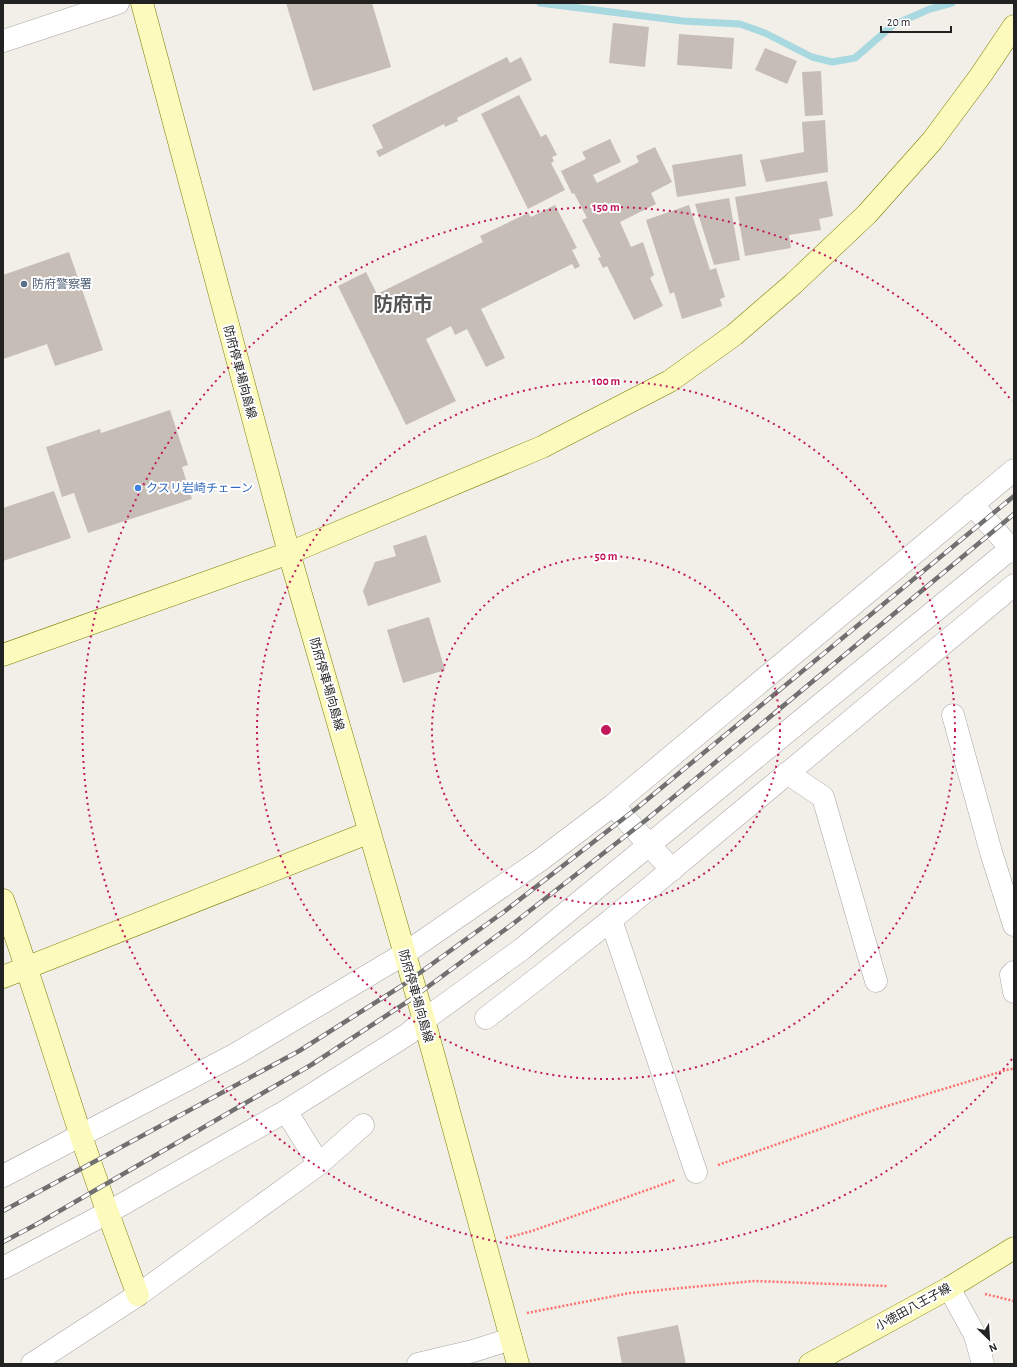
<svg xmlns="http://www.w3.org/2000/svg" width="1017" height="1367" font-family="'Alegreya Sans','Noto Sans JP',sans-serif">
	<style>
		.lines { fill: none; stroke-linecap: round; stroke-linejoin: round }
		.stream { stroke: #a8d8e0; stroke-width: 7 }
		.building { fill: #c7bdb7 }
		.street-casing { stroke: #a6a6a6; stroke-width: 23 }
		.secondary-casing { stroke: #7c8002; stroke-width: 23 }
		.path { stroke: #fe706d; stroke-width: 2.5; stroke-dasharray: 2 2; stroke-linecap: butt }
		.street { stroke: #fff; stroke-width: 22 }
		.secondary { stroke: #fcfabc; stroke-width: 22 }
		.rail-casing { stroke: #707070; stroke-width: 4.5 }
		.rail { stroke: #fff; stroke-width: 3; stroke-dasharray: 9; stroke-linecap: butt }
		.ring { fill: none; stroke: #c2185b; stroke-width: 2; stroke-dasharray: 2 4 }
		.service-dot { fill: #5c6f8a; stroke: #fff; stroke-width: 1.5 }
		.shop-dot { fill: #3f7fe0; stroke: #fff; stroke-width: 1.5 }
		.labels { text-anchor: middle; stroke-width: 4; stroke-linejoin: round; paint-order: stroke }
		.service-label { font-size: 12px; fill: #4e5e75; stroke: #fff; text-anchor: start }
		.street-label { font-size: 12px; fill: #222; stroke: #fff }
		.shop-label { font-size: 12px; fill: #366cbe; stroke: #fff; text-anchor: start }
		.town-label { font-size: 20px; font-weight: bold; fill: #555; stroke: #fff }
		.centre { fill: #c2185b; stroke: #fff; stroke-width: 2 }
		.ring-label { font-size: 12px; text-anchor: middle; font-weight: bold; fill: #c2185b; stroke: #fff; stroke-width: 4; stroke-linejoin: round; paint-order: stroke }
	</style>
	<rect width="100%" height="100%" fill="#f2eee8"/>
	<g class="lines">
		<path class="stream" d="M540,3L683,21L740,24L765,33L812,57L832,62L855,58L893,25L930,9L952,3"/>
	</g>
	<path class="building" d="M286,3H372L391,67L313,91Z
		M613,23L649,27L645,67L609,63Z
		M679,34L734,38L732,69L677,65Z
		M765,48L797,61L787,84L755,70Z
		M507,57L510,63L521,57L532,80L457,118L458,121L445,127L444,124L379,157L376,151L383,148L372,125Z
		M821,71L823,115L805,116L802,72Z
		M519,95L541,137L546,134L557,155L552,157L554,161L551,163L565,190L528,209L481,114Z
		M825,120L828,172L766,182L760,160L804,152L802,122Z
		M610,139L621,162L593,175L597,183L639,162L636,156L655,147L672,182L651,193L656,204L620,222L631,247L643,242L654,275L650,278L663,306L634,320L607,266L603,268L598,258L601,257L582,220L587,218L574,193L572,194L561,171L586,159L582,152Z
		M742,154L746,186L677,197L672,165Z
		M827,181L833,216L819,219L821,230L789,235L791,248L745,256L735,197Z
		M729,198L740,260L714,265L695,204Z
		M555,205L577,248L572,250L580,266L575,269L572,264L481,309L505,358L486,367L467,329L455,335L451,326L426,339L456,401L406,425L338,286L366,272L377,294L483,242L480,236L528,213L531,217Z
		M689,205L710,270L716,268L725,297L720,299L722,306L682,319L674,292L670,294L646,220Z
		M69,252L103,350L55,366L47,344L3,359V275Z
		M170,410L188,465L182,467L192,499L88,533L74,493L62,497L46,447L100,429L101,433Z
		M54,491L71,538L3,561V508Z
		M426,535L441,582L368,606L363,591L375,562L396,556L393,546Z
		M429,617L445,670L403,683L387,630Z
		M678,1325L686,1364H622L617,1337Z"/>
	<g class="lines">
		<g class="street-casing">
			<path id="street" d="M3,41L118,3
				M972,504L1014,552
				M953,715L991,852L1014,925
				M787,773L823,797L876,981
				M613,805L672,870
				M611,920L696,1172
				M1014,972L1011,975L1014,992
				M486,1018L543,974L611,920L1014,585
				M286,1111L319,1164
				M3,1176L236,1054L404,954L539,861L613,805L1014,470
				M3,1268L107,1213L286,1111L408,1034L424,1020L522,949L1014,546
				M949,1288L975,1335L983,1364
				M32,1364L138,1295L319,1164L363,1125
				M418,1364L473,1351L511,1339"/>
		</g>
		<g class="secondary-casing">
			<path id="secondary" d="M142,3L289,553L424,1020L518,1364
				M3,655L289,553L542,447L670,381L734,335L793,284L867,214L932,141L981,75L1014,26
				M3,900C31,978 55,1057 81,1136C99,1189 118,1242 138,1295
				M3,977L370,832
				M810,1364L949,1288L1014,1248"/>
		</g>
		<path class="path" d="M718,1165L877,1109L1010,1069H1014
			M506,1238L532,1231L675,1180
			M985,1294L1014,1301
			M527,1313L630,1293L754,1281L887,1286"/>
		<use href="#street" class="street"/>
		<use href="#secondary" class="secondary"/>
		<g class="rail-casing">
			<path id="rail" d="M3,1211L299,1051L403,985L505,911L637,808L1014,496
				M3,1242L37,1224L311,1065L410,1000L514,923L646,820L1014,514"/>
		</g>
		<use href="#rail" class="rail"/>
	</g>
	<g class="ring">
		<circle cx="606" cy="730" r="174"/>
		<circle cx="606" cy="730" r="349"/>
		<path d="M1012 1059A523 523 0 1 1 1012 401"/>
	</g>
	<circle class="service-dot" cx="24" cy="284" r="4"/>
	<circle class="shop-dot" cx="138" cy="488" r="4"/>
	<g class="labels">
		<g class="service-label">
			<text x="32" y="288">防府警察署</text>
		</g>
		<g class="street-label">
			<text transform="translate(240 372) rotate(75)" y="4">防府停車場向島線</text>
			<text transform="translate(327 684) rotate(74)" y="4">防府停車場向島線</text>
			<text transform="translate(416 996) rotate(74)" y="4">防府停車場向島線</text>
			<text transform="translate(913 1307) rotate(-29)" y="4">小徳田八王子線</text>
		</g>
		<g class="shop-label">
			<text x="146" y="492">クスリ岩崎チェーン</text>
		</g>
		<g class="town-label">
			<text x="403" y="311">防府市</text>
		</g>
	</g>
	<circle cx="606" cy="730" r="6" class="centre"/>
	<g class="ring-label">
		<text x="606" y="211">150 m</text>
		<text x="606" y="385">100 m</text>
		<text x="606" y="560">50 m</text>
	</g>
	<rect width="1017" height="1367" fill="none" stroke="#222222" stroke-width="8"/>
	<g transform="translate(989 1339) rotate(155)" stroke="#ffffff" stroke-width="3" paint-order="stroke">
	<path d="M0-3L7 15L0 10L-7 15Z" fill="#222222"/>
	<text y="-6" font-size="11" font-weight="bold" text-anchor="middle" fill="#222222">N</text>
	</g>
	<path d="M881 26v6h70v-6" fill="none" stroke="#222222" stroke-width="2"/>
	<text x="887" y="26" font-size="12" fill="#222222" stroke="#ffffff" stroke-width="3" paint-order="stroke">20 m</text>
</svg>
